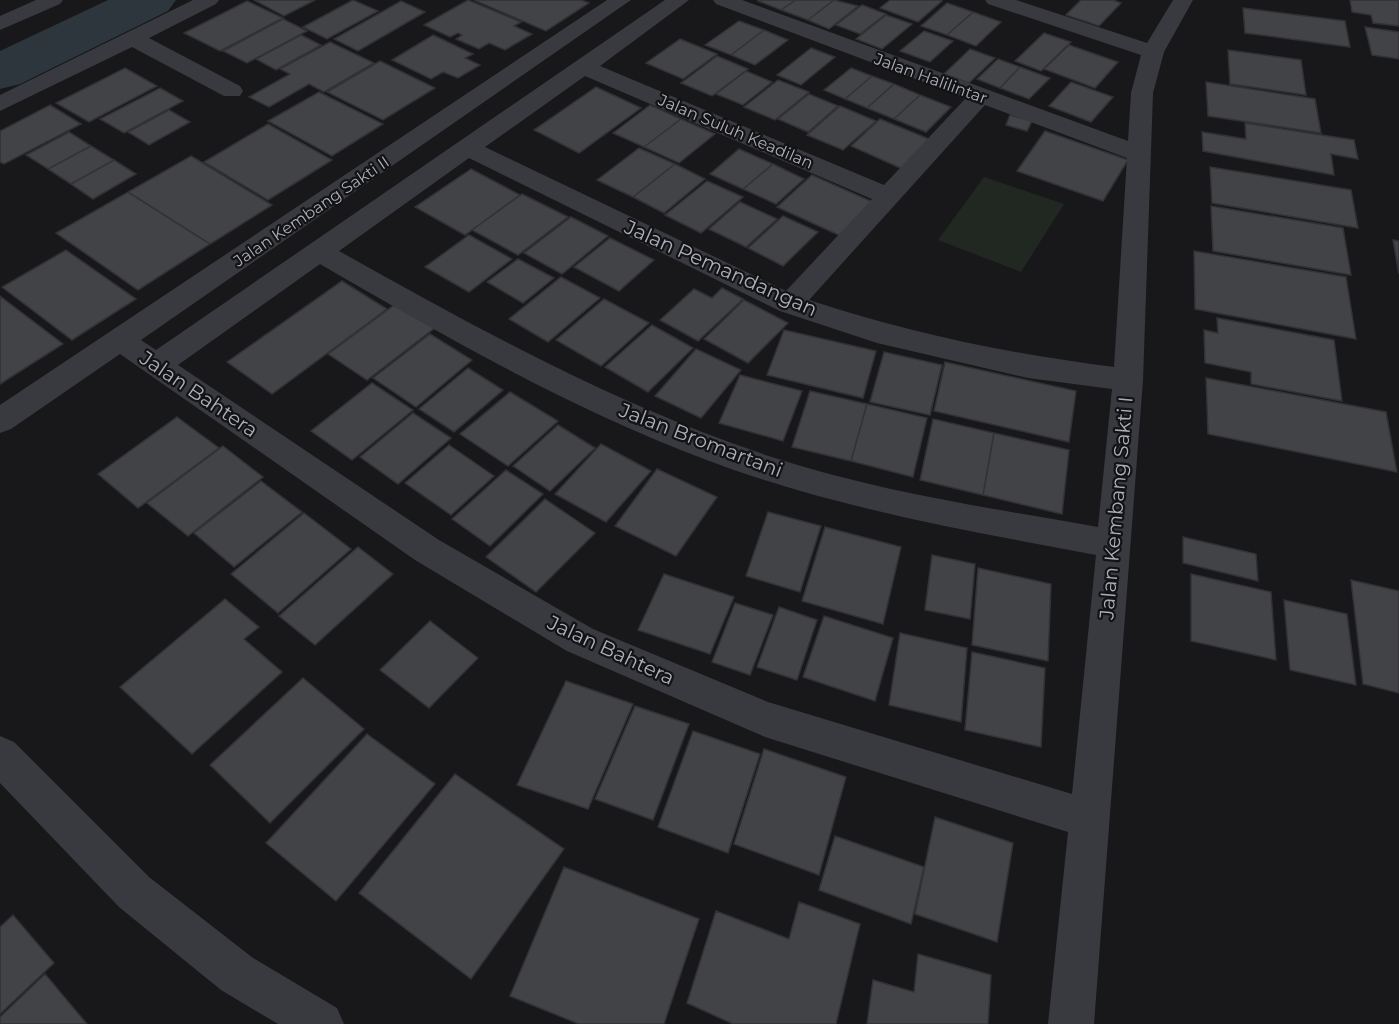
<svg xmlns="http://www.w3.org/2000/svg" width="1399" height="1024" font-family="Montserrat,sans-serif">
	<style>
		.green { fill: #202821 }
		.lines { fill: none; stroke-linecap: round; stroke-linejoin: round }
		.river { fill: #2e363d; fill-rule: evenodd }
		.building { fill: #424347; stroke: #323236; stroke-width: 1.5 }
		.minor { fill: #393a3f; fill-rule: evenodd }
		.labels { text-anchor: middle; stroke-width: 4.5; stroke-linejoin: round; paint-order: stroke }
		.far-street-label { font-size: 16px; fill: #abafb9; stroke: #131315 }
		.street-label { font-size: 20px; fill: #abafb9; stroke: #131315 }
	</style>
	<rect width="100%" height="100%" fill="#18181a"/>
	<path class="green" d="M984,177L1064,204L1021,272L938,240Z"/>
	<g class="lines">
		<path class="river" d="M108,0H176L168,11L20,84L0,89V51Z"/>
	</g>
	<path class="building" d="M254,0H315L284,16Z
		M353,0L378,11L327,39L303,27Z
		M468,0L521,22L514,26L532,34L505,50L489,43L479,49L456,39L462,35L458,33L450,37L424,25Z
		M474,0H581L589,3L546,31Z
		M760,0H796L781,10L758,1Z
		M796,0H834L808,20L781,10Z
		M834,0L858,6L829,29L808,20Z
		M890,0H940L942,1L918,22L880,8Z
		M1081,0H1113L1121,3L1099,26L1066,15Z
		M1350,0H1399V26L1373,23L1371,15L1352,12Z
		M247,1L283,18L220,51L184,33Z
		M401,1L425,12L358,51L334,39Z
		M947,3L973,12L947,35L921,26Z
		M862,5L886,14L860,34L836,25Z
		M1243,8L1345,21L1350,47L1245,33Z
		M973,12L1001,22L976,46L947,35Z
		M886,15L912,24L882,49L856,39Z
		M283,19L307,31L247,63L223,51Z
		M739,21L764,30L731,55L705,45Z
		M1365,27L1399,32V59L1372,55Z
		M764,30L788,40L755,65L731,55Z
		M924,31L953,41L930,62L900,51Z
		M1044,33L1071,42L1041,71L1015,61Z
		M301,35L321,45L276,70L256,59Z
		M433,35L473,54L465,58L480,65L458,78L443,72L431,79L392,60Z
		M680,39L717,54L683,79L646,63Z
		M330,42L374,63L324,92L309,84L269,107L249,97L290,74L280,69Z
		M1069,45L1118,62L1095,88L1044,69Z
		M811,48L835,57L801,85L777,75Z
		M970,49L995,58L969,83L944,74Z
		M1228,50L1301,60L1306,95L1230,84Z
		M717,56L748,69L712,96L681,83Z
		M998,59L1020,67L1000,88L977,79Z
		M380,61L435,88L383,120L327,92Z
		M1020,67L1050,78L1029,99L1000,88Z
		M125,68L157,86L89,122L56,103Z
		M851,68L872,76L845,99L824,90Z
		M746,71L772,82L743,105L716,94Z
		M872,76L894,84L867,108L845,99Z
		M778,80L809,92L775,120L744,107Z
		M1071,82L1113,97L1091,122L1049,106Z
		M1206,82L1315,99L1321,133L1208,116Z
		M894,84L920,95L894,119L867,108Z
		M596,87L641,108L579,153L534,130Z
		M160,88L183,101L124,133L100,119Z
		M319,92L383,124L332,156L268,121Z
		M809,94L838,106L808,132L778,119Z
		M920,95L951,107L926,132L894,119Z
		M50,105L81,124L4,164L0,162V131Z
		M650,105L681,119L644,147L613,133Z
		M840,106L876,121L843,150L807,135Z
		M169,110L190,122L149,145L128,132Z
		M1010,115L1032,121L1027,131L1006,125Z
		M681,119L715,134L679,163L644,147Z
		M880,119L934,141L905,170L851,146Z
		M1245,123L1354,140L1358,159L1331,154L1334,175L1203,151L1202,132L1246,139Z
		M268,124L332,160L268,200L204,162Z
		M1045,131L1128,160L1103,201L1017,171Z
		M69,132L91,146L48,169L26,155Z
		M91,146L114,160L71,184L48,169Z
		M639,148L675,164L633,197L597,180Z
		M739,149L773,164L743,189L710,174Z
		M191,156L272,205L210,244L128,192Z
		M114,160L136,174L93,199L71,184Z
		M675,164L705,179L664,213L633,197Z
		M773,164L804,179L776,204L743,189Z
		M1210,167L1351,190L1358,228L1212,203Z
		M471,169L520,195L465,235L415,207Z
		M812,175L875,203L841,236L777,207Z
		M707,181L743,197L701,233L665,215Z
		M128,192L210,244L138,290L56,233Z
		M522,194L568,217L518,255L472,230Z
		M740,202L777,219L746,247L709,229Z
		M1211,206L1343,228L1351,275L1213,251Z
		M783,216L818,232L783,266L748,248Z
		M571,217L608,236L562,274L524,253Z
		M469,235L512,259L469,292L425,267Z
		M610,238L654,260L619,291L574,267Z
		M1393,240L1399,241V274Z
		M66,250L136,299L72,340L2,287Z
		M1194,251L1346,277L1356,339L1195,309Z
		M518,259L554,278L523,303L487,282Z
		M561,277L600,298L548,342L509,319Z
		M342,281L387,309L272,394L227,362Z
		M722,288L743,299L698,341L660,320L694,289L712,298Z
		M0,296L63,344L0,384Z
		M604,299L649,323L601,366L556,340Z
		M744,300L788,323L748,363L704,339Z
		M397,303L436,327L367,380L328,354Z
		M1217,318L1334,340L1342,401L1251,384V372L1205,363L1204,330L1218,333Z
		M652,325L693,348L648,392L605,367Z
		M784,330L876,351L863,398L767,375Z
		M430,334L472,360L416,407L373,378Z
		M696,349L741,370L701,418L655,396Z
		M884,352L942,365L930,415L870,402Z
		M945,362L1076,391L1069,442L934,411Z
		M468,368L503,390L454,432L419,409Z
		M740,375L802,391L783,441L719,423Z
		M1206,378L1386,412L1397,472L1208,434Z
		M372,383L413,410L352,460L311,431Z
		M810,391L867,404L851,461L792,447Z
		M510,392L558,421L508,466L460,434Z
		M867,404L927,418L913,477L851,461Z
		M413,413L451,438L398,484L360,457Z
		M177,417L219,448L138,508L98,474Z
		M933,419L994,433L983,495L920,480Z
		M558,425L595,448L550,491L513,466Z
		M994,433L1069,450L1062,514L983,495Z
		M601,444L651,471L606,522L555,494Z
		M449,445L494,476L451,515L405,483Z
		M223,446L263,477L188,536L147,503Z
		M657,469L717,497L676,556L615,526Z
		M506,470L543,494L490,546L452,519Z
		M261,481L302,512L234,567L194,533Z
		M545,499L595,533L536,592L486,557Z
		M768,512L821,526L800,592L746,576Z
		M304,513L351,549L278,613L231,574Z
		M825,527L901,547L883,624L802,601Z
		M1183,537L1256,554L1258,581L1183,563Z
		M358,547L393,574L315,645L279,616Z
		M932,555L975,564L970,619L925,610Z
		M978,568L1051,584L1048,661L972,645Z
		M664,574L734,597L710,654L638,630Z
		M1191,574L1271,592L1276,660L1191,641Z
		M1351,580L1399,591V693L1363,684Z
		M225,599L259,627L244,639L282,672L192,754L120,687Z
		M1284,600L1347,614L1356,685L1290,670Z
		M735,603L773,615L750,675L712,662Z
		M779,607L817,620L797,680L757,667Z
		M824,616L893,638L875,701L803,677Z
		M430,621L478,658L429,708L380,670Z
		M900,633L967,648L961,722L889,705Z
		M972,652L1045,668L1041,747L965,730Z
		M303,678L364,729L270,823L210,765Z
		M566,681L633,704L588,809L517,785Z
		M635,706L689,724L653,820L595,799Z
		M693,731L760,754L728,853L658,827Z
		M367,734L435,784L336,901L266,843Z
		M764,749L846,777L819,875L734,844Z
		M455,774L564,849L471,979L359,893Z
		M935,817L1013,843L997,942L915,914Z
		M835,836L924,867L911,924L819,890Z
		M564,867L699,919L664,1024H579L510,996Z
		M799,902L860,924L836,1024H733L687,1003L716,911L789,939Z
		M13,915L54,963L0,1014V927Z
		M918,954L991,975L988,1024H867L873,980L914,992Z
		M45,974L87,1024H0V1017Z"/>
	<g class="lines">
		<path class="minor" d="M36,0H63L60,4L0,30V16Z
			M193,0H219L216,4L149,38L240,86L243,91L240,96H224L132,47L0,111V95Z
			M607,0H631L141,340L156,350L665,0H689L600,66L884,185L966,98L716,4L713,0H742L1128,141L1131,93L1141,55L988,4L985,0H1016L1147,43L1173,0H1193L1164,52L1153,93L1143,380L1094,1024H1048L1068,832L765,737L567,651L415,560L120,354L11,429L0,433V405ZM585,76L872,199L786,291L485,147ZM985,105L1127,158L1114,367C1010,354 909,333 809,300ZM469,158L780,311L877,343L1028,378L1112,389L1098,527C990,508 880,492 775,458C621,408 480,330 339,251ZM320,264C444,336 569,408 704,459C830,507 963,530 1096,555L1072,794L768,702L593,629L439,540L178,365Z
			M0,736L14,742L149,877L253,958L337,1008L344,1024H278L221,990L119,907L0,783Z"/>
	</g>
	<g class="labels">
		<g class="far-street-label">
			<text transform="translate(931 78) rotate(20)" y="6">Jalan Halilintar</text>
			<text transform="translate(736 131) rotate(23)" y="6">Jalan Suluh Keadilan</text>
			<text transform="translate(311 211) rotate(-34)" y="6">Jalan Kembang Sakti II</text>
		</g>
		<g class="street-label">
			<text transform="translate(721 268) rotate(24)" y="7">Jalan Pemandangan</text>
			<text transform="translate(199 394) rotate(34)" y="7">Jalan Bahtera</text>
			<text transform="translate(701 440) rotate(21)" y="7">Jalan Bromartani</text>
			<text transform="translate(1116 508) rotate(-85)" y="7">Jalan Kembang Sakti I</text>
			<text transform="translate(611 650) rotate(25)" y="7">Jalan Bahtera</text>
		</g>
	</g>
</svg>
